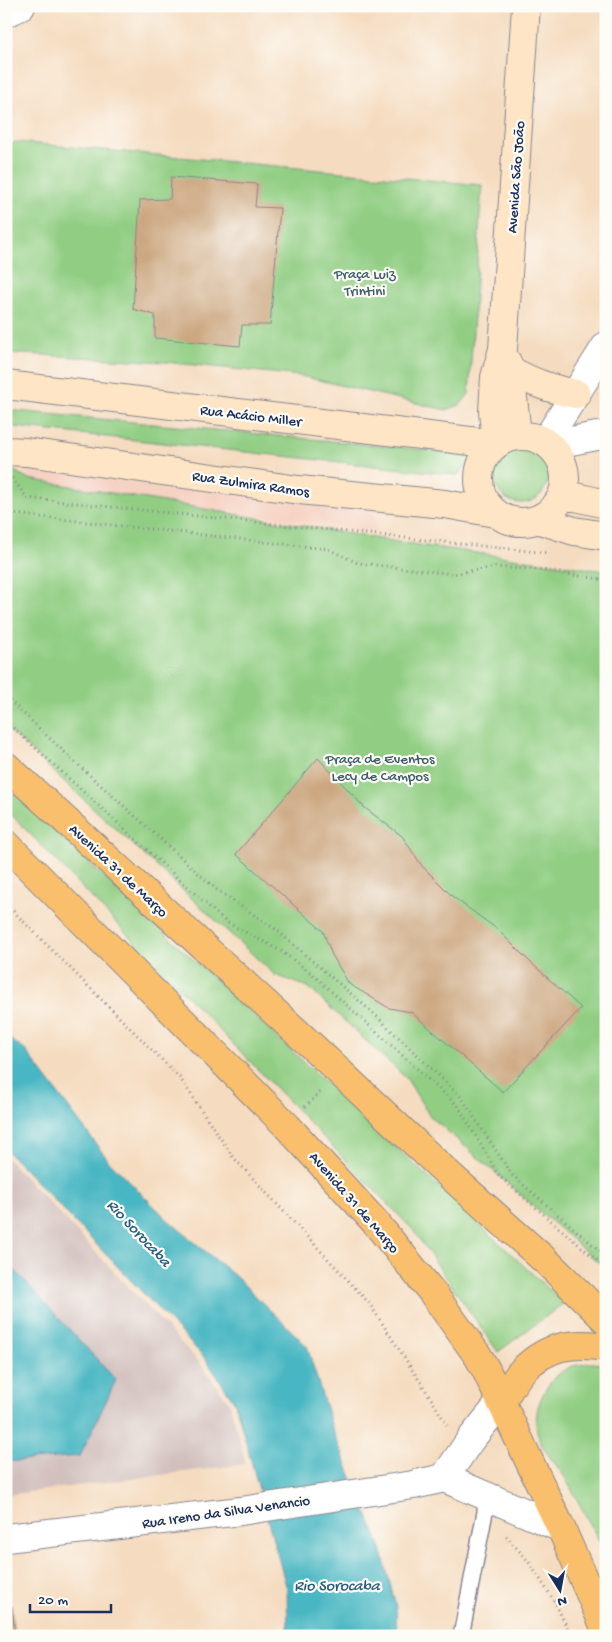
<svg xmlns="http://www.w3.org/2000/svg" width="612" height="1642" font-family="'Gochi Hand',sans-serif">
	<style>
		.built { fill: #f6d2c3 }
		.industrial { fill: #d1bfbd }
		.green { fill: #91ce83; stroke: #567e70 }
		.water { fill: #49b7c3; stroke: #327390 }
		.building { fill: #cba57e }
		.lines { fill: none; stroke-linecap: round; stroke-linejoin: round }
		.service-casing { stroke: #88868f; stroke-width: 18 }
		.minor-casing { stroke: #88868f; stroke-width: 30 }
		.tertiary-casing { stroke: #88868f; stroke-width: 30 }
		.secondary-casing { stroke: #88868f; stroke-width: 30 }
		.trunk-casing { stroke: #88868f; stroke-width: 30 }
		.path { stroke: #88868f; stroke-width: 3; stroke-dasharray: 1 4; stroke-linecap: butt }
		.service { stroke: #fff; stroke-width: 15 }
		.minor { stroke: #fff; stroke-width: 28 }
		.tertiary { stroke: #fff; stroke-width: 28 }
		.secondary { stroke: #fde5c5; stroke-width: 28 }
		.trunk { stroke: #f9bf6d; stroke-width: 28 }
		.labels { text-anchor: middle; stroke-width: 4.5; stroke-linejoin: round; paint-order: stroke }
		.street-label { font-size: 15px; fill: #1b2f5e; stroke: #fdfcf7 }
		.park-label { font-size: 15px; fill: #3e5f69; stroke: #fdfcf7 }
		.water-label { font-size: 16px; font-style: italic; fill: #2b5f81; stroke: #fdfcf7 }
	</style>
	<rect width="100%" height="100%" fill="#fdfcf7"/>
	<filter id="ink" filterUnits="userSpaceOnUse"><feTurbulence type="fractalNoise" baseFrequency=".02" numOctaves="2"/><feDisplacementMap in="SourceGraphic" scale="10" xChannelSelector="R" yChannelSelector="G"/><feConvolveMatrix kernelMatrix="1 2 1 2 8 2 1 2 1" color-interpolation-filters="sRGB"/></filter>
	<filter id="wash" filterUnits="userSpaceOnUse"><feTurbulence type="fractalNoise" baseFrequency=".0096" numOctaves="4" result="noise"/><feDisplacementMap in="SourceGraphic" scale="20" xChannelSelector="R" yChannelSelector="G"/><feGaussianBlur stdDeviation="1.12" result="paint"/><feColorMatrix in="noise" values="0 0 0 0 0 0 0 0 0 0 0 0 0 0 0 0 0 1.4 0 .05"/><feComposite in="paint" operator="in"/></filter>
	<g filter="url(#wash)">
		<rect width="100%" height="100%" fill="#f5dcc0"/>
		<path class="built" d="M25,470L373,510L377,531L31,486Z"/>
		<path class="industrial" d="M6,1157L200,1363L230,1404L246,1464L6,1495Z"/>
		<path class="green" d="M16,142L482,185L469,394L460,405L446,410L301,376L165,362L6,353V147Z
			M6,410L458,453L472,459L458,475L6,426Z
			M494 476a27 27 0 1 1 54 0a27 27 0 1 1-54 0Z
			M6,469H10L29,479L398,542L606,571V1269L429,1115L407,1079L308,987L275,975L6,728Z
			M6,786L564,1303L498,1352L413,1230L6,809Z
			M592,1363L606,1364V1554C592,1528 579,1502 564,1476C555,1462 542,1451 538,1435C531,1413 544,1383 563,1371C571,1365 582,1364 592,1363Z"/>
		<path class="water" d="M6,1036L26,1051L108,1160L168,1220L236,1277L307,1346L333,1431L381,1548L396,1607L397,1636H288L287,1589L235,1403L205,1358L6,1150Z
			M6,1261L116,1380L80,1456L6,1462Z"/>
		<g id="blocks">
			<path class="building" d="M171,177L257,184L255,207L280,208L270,325H242L240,346L155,338V315L133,309L140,200L170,199Z
				M318,758L365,808L402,836L422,866L453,897L497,929L529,961L581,1008L503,1092L411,1012L389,1008L349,984L332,955L323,931L236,854Z
				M6,1606H12L15,1636H6Z"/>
		</g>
	</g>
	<g filter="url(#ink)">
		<use href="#blocks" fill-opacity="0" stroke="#88868f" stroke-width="1"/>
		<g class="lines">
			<g class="service-casing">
				<path id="service" d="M461,1636L485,1512L486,1497"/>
			</g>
			<g class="minor-casing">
				<path id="minor" d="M6,13L21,6
					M545,442L606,346
					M444,1478L471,1439L501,1402
					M6,1538L241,1511L413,1485L444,1478L561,1528"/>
			</g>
			<g class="tertiary-casing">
				<path id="tertiary" d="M550,445L597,436H606"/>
			</g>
			<g class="secondary-casing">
				<path id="secondary" d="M507,362L510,370L517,435
					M510,370C533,383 551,389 576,394
					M6,385L495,444
					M479 479a43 43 0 1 1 86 0a43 43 0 1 1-86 0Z
					M496,444L493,411L495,377L503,349L526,6
					M6,451L26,452L299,490L445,504L495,513
					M563,494L606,504
					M537,519L574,531L606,536"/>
			</g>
			<g class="trunk-casing">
				<path id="trunk" d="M6,766L313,1047L445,1171L548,1263L606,1320
					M6,844L287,1126L376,1223L432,1292L478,1356L486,1370L561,1528L606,1630
					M501,1402C508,1392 514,1379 523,1370C548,1345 572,1342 606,1347"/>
			</g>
			<path class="path" d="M12,478L27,498L548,553
				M6,513L328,549L358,563L453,574L495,567L542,570L606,580
				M6,697L76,763L217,890L275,929L371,1011L461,1097L512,1175L606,1256
				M6,721L226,922L281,951L311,973L382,1037L458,1106L500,1177L606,1268
				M6,904L180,1078L233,1157L369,1303L430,1397L447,1425
				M305,1107L320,1092
				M506,1536L528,1561L555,1602L571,1636"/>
			<use href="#service" class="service"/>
			<use href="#minor" class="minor"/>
			<use href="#tertiary" class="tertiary"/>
			<use href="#secondary" class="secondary"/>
			<use href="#trunk" class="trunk"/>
		</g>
	</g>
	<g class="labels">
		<g class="street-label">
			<text transform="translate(515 177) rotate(-86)" y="5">Avenida São João</text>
			<text transform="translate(251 415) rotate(7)" y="5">Rua Acácio Miller</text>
			<text transform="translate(251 483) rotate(8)" y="5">Rua Zulmira Ramos</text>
			<text transform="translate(119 870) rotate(43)" y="5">Avenida 31 de Março</text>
			<text transform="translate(355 1202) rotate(49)" y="5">Avenida 31 de Março</text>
			<text transform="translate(226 1511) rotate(-8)" y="5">Rua Ireno da Silva Venancio</text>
		</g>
		<g class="park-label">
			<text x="365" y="278">Praça Luiz<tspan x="365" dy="17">Trintini</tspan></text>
			<text x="380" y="763">Praça de Eventos<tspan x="380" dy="17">Lecy de Campos</tspan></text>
		</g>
		<g class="water-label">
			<text transform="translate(140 1232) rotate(47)" y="6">Rio Sorocaba</text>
			<text x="337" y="1590">Rio Sorocaba</text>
		</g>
	</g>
	<rect width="612" height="1642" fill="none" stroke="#fdfcf7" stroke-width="25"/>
	<g transform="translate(560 1590) rotate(169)" stroke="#fdfcf7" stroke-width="4" paint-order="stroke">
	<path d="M0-4L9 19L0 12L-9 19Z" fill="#1b2f5e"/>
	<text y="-8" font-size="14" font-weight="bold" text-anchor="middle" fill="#1b2f5e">N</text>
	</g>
	<path d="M30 1604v8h81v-8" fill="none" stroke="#1b2f5e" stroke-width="2.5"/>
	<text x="38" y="1604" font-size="15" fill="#1b2f5e" stroke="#fdfcf7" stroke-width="4" paint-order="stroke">20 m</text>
</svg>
